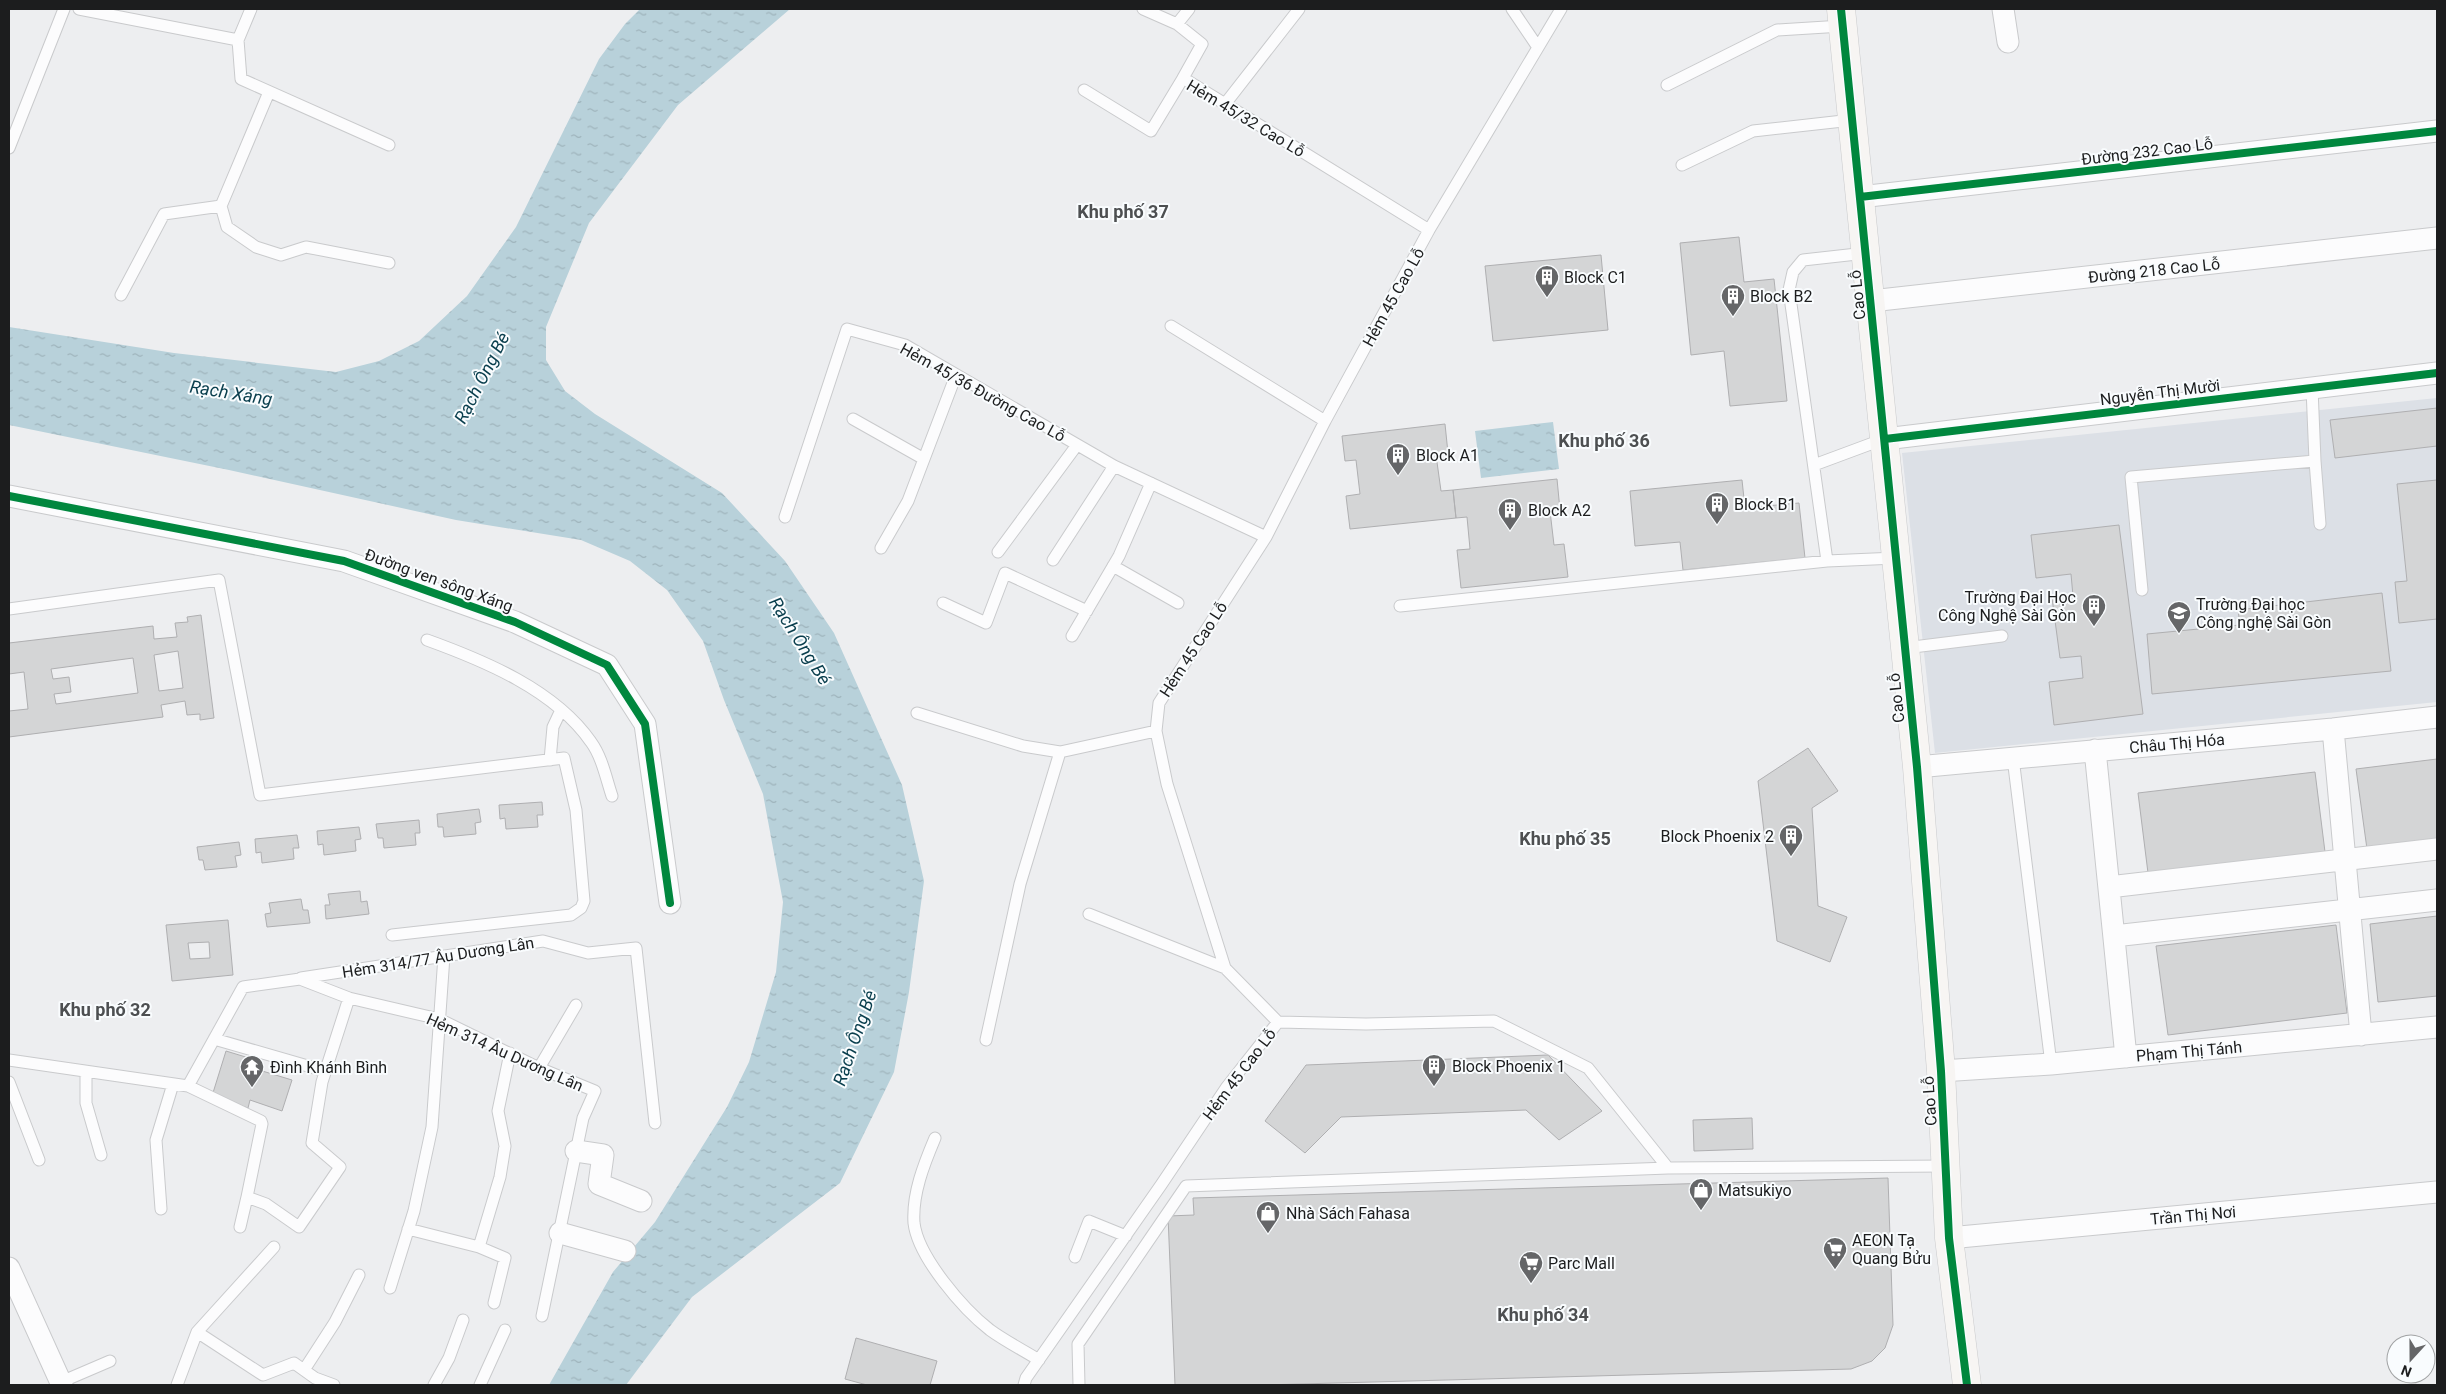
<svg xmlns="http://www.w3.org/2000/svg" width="2446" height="1394" font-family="Roboto,sans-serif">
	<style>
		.built { fill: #dce0e6 }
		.water { fill: url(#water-ripples) }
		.building { fill: #d4d5d6; stroke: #afafb1; fill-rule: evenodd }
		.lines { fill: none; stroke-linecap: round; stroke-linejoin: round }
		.lane-casing { stroke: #c9cacc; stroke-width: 13 }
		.street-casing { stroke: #c9cacc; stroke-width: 23 }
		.secondary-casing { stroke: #c9cacc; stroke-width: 29 }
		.lane { stroke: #fcfcfd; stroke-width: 11 }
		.street { stroke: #fcfcfd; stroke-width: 21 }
		.secondary { stroke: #f7f5f3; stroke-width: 28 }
		.cycleway-casing { stroke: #f9fcfe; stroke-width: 11 }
		.cycleway { stroke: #00873e; stroke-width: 8 }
		.labels { text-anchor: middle; stroke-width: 4; stroke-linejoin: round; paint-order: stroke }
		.street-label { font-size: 16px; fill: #1c1d1e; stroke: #f9fcfe }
		.poi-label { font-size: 16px; fill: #1c1d1e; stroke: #f9fcfe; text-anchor: start }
		.neighbourhood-label { font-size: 18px; font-weight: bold; fill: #4d4f51; stroke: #f9fcfe }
		.water-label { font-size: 18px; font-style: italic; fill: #093e4d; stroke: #f9fcfe }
	</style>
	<defs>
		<pattern id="water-ripples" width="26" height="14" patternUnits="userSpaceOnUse" patternTransform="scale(1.25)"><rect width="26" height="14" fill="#b8d1da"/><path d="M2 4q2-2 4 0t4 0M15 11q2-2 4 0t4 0" fill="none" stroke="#9eb3bb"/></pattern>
	</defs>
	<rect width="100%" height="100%" fill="#edeef0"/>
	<path class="built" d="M2437,398V702L1935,753L1902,453Z"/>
	<path class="water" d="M640,9H790L678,105L589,223L546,327V360L565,391L595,414L722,493L785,561L834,633L902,785L924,881L909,992L894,1072L840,1183L692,1297L626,1385H549L613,1272L655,1222L727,1107L749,1062L776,972L783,902L763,794L724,700L703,641L667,590L630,561L581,540L456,520L229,470L9,425V327L174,353L336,372L379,361L419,341L467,296L516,227L599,59L625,24Z
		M1553,422L1559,469L1481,478L1475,431Z"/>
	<path class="building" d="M1739,237L1744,282L1774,279L1787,401L1730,406L1724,351L1691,355L1680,243Z
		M1601,255L1608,330L1493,341L1485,266Z
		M2437,408V446L2335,458L2330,420Z
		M1445,424L1448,453L1436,455L1441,491L1453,490L1456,518L1350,529L1346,496L1360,494L1356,460L1345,461L1342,436Z
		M1557,479L1560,510L1550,511L1554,545L1564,544L1568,577L1461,588L1457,550L1470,549L1467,517L1456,518L1453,490Z
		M1742,480L1745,508L1799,503L1805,558L1683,570L1680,542L1635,546L1630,491Z
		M2437,480V619L2399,623L2395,582L2407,581L2397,484Z
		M2119,525L2143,714L2054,725L2049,682L2083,678L2081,656L2060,658L2052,598L2073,596L2071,574L2036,578L2031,535Z
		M2382,593L2391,671L2152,694L2147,634L2240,625L2238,610Z
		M201,615L214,718L200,720V714L187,715L185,701L161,705L163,717L9,737V711L28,709L24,672L9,674V643L153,626L154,639L177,637L175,623L188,622L187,617ZM178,651L183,688L159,691L154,655ZM133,658L138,693L56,704L54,694L71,692L69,677L53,679L51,669Z
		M1808,748L1838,791L1812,808L1818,906L1847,917L1830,962L1777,941L1758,781Z
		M2437,759V840L2367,849L2356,769Z
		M2315,772L2325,852L2148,873L2138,793Z
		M542,802L543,815H537L538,827L506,829L505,818L500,819L499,805Z
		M479,809L481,822L475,823L476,834L444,837L443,827H438L437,814Z
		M419,820L420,833H415L416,845L384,848L383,838H378L376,824Z
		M359,827L361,839L355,840L356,851L324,855L323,844L318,845L317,831Z
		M297,835L299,848H293L294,859L262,863L261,852L256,853L255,839Z
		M239,842L241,855L235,856L237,867L205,870L203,860H199L197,847Z
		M360,891L361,902L367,901L369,914L326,919L325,905H330L328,894Z
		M301,899L303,910H308L310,923L267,927L265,914L271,913L269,903Z
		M2437,916V996L2378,1002L2370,924Z
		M228,920L233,975L172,981L166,925ZM209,942L210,958L190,959L188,943Z
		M2336,925L2347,1013L2168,1035L2156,946Z
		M226,1051L262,1062L259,1070L292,1080L282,1111L250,1100L248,1108L212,1096Z
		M1548,1055L1602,1111L1559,1140L1526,1110L1341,1117L1305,1153L1265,1121L1306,1065Z
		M1752,1118L1753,1149L1694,1151L1693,1120Z
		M1888,1178L1893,1325L1885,1348L1872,1361L1851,1369L1263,1385H1175L1168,1216L1194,1215L1193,1198Z
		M856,1338L937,1361L930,1385H867L845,1379Z"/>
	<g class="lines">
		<g class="lane-casing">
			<path id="lane" d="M79,9L238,40L251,9
				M1143,9L1177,24L1189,9
				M1512,9L1537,46
				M1177,24L1202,44L1183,78
				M238,40L241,79L389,145
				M1667,85L1777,30L1842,26
				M1084,90L1151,131L1183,78L1429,230
				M269,92L221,206L227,227L256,247L281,255L306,247L389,263
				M1225,104L1299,9
				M9,148L64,9
				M1682,165L1753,131L1852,120
				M121,295L164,214L221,206
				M1171,326L1325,421
				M853,419L924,459
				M2315,461L2320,524
				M1814,465L1884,439
				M785,517L847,329L905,345L1114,466L1266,537
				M881,548L908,501L956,375
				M998,552L1077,445
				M1053,560L1114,466
				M1827,561L1789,290L1793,272L1803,260L1866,253
				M1113,566L1178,603
				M2142,590L2131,477L2315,461L2312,388
				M943,603L986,623L1005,573L1087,611
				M1400,606L1827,561L1896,558
				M9,609L219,580L260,795L564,758L576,810L584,901L581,908L571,915L392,935
				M1072,636L1119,556L1151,483
				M427,640C485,661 555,690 591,742C602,757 606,778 612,796
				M1905,648L2002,636
				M917,713L1023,746L1060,752
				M2013,758L2051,1064
				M550,760L553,727L561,710
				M1089,914L1225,968
				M301,978L543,941L588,953L636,948L655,1123
				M1278,1022L1225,968L1167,784L1156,731L1159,703L1266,537L1325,421L1429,230L1561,9
				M1278,1022L1366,1024L1494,1021L1588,1068L1668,1168L1946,1166
				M214,1039L325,1071
				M986,1040L1020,884L1060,752L1156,731
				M9,1060L188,1086L243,987L300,979L349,998L439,1019L539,1068L595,1091L583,1118L542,1316
				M539,1068L576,1005
				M86,1072V1103L101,1155
				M9,1082L39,1160
				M188,1086L261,1121L262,1124L247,1197
				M935,1138C924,1164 912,1194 914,1223C918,1257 963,1309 990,1330C1005,1341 1023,1350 1039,1360
				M161,1209L156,1140L173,1084
				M240,1227L247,1197L266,1204L299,1227L340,1167L312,1143L322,1082L349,998
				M408,1229L479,1247
				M1075,1257L1089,1221L1126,1236
				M390,1288L414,1211L432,1127L444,956
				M494,1303L505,1258L479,1247L500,1177L505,1146L498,1111L510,1053
				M197,1332L263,1375L294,1363L315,1378L334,1385
				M304,1370L335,1322L359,1275
				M61,1382L110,1361
				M177,1385L197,1332L274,1247
				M434,1385L449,1358L463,1320
				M480,1385L505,1330
				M1024,1385L1026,1378L1161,1185L1226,1088L1278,1022
				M1079,1385L1078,1344L1186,1186L1668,1168"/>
		</g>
		<g class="street-casing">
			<path id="street" d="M2003,9L2008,42
				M1860,197L2437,131
				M1871,301L2437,238
				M1885,439L2437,373
				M9,496L344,561L515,622L607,665L645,724L670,903
				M2333,729L2361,1035
				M2095,750L2126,1057
				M1917,767L2333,729L2437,717
				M2109,887L2437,849
				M2114,936L2437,900
				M1941,1071L2051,1064L2437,1027
				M576,1151L603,1155L599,1184L641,1201
				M560,1233L625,1251
				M1949,1238L2437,1192
				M9,1268L62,1385"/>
		</g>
		<g class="secondary-casing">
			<path id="secondary" d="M1841,9L1917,767L1941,1071L1949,1238L1967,1385"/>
		</g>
		<use href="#lane" class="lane"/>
		<use href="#street" class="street"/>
		<use href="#secondary" class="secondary"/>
		<g class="cycleway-casing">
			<path id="cycleway" d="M1841,9L1917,767L1941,1071L1949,1238L1967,1385
				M1860,197L2437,131
				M1885,439L2437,373
				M9,496L344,561L515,622L607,665L645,724L670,903"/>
		</g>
		<use href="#cycleway" class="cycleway"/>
	</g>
	<defs>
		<g id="building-pin" transform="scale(1.25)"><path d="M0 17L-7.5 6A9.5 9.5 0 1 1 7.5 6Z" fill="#656668" stroke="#f9fcfe"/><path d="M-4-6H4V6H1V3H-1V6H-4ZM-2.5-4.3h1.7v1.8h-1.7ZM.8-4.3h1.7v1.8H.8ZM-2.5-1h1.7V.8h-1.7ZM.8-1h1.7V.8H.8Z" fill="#fff"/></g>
		<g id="university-pin" transform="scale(1.25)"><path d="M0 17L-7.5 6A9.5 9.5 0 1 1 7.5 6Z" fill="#656668" stroke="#f9fcfe"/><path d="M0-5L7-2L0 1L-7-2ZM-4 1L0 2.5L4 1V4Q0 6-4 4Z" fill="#fff"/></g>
		<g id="temple-pin" transform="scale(1.25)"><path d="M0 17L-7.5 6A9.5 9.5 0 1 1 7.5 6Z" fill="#656668" stroke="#f9fcfe"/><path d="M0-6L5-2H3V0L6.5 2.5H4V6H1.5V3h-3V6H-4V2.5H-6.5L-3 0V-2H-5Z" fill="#fff"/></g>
		<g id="shop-pin" transform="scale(1.25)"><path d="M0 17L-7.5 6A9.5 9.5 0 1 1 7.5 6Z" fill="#656668" stroke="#f9fcfe"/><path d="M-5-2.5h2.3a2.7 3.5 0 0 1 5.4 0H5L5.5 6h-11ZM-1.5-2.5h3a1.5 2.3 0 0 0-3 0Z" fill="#fff"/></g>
		<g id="supermarket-pin" transform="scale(1.25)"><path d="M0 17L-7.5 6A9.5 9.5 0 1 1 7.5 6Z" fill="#656668" stroke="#f9fcfe"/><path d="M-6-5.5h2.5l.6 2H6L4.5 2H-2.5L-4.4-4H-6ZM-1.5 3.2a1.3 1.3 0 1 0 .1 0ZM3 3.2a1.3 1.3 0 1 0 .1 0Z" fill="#fff"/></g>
	</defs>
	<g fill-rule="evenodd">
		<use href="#building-pin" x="1547" y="277"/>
		<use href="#building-pin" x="1733" y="296"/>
		<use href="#building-pin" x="1398" y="455"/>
		<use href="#building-pin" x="1717" y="504"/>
		<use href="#building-pin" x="1510" y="510"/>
		<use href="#building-pin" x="2094" y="606"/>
		<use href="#university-pin" x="2179" y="613"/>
		<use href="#building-pin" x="1791" y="836"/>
		<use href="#building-pin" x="1434" y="1066"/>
		<use href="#temple-pin" x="252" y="1067"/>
		<use href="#shop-pin" x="1701" y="1190"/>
		<use href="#shop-pin" x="1268" y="1213"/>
		<use href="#supermarket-pin" x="1835" y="1249"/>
		<use href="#supermarket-pin" x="1531" y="1263"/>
	</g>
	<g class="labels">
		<g class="street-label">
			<text transform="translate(1246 118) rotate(31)" y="6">Hẻm 45/32 Cao Lỗ</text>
			<text transform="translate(2147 151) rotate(-7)" y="6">Đường 232 Cao Lỗ</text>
			<text transform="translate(2154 270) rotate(-6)" y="6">Đường 218 Cao Lỗ</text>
			<text transform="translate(1857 295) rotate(-96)" y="6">Cao Lỗ</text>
			<text transform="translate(1393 297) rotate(-61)" y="6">Hẻm 45 Cao Lỗ</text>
			<text transform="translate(983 392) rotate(29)" y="6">Hẻm 45/36 Đường Cao Lỗ</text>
			<text transform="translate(2160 392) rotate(-7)" y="6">Nguyễn Thị Mười</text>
			<text transform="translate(439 580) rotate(20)" y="6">Đường ven sông Xáng</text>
			<text transform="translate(1193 649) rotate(-57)" y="6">Hẻm 45 Cao Lỗ</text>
			<text transform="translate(1896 698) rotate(-96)" y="6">Cao Lỗ</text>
			<text transform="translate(2177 743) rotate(-5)" y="6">Châu Thị Hóa</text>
			<text transform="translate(438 957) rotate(-9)" y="6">Hẻm 314/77 Âu Dương Lân</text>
			<text transform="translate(2189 1051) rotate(-5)" y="6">Phạm Thị Tánh</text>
			<text transform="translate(505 1052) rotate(24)" y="6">Hẻm 314 Âu Dương Lân</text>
			<text transform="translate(1239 1074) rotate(-53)" y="6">Hẻm 45 Cao Lỗ</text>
			<text transform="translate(1929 1101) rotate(-94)" y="6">Cao Lỗ</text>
			<text transform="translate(2193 1215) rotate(-5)" y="6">Trần Thị Nơi</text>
		</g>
		<g class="poi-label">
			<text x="1564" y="283">Block C1</text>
			<text x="1750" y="302">Block B2</text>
			<text x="1416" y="461">Block A1</text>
			<text x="1734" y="510">Block B1</text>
			<text x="1528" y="516">Block A2</text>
			<text x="2076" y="603" text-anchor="end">Trường Đại Học<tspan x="2076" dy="18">Công Nghệ Sài Gòn</tspan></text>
			<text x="2196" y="610">Trường Đại học<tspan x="2196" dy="18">Công nghệ Sài Gòn</tspan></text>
			<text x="1774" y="842" text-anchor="end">Block Phoenix 2</text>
			<text x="1452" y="1072">Block Phoenix 1</text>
			<text x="270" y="1073">Đình Khánh Bình</text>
			<text x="1718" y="1196">Matsukiyo</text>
			<text x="1286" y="1219">Nhà Sách Fahasa</text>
			<text x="1852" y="1246">AEON Tạ<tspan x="1852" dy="18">Quang Bửu</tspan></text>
			<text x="1548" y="1269">Parc Mall</text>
		</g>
		<g class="neighbourhood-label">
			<text x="1123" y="218">Khu phố 37</text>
			<text x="1604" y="447">Khu phố 36</text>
			<text x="1565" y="845">Khu phố 35</text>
			<text x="105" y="1016">Khu phố 32</text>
			<text x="1543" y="1321">Khu phố 34</text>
		</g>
		<g class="water-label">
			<text transform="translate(482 378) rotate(-63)" y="6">Rạch Ông Bé</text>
			<text transform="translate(231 393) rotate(9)" y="6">Rạch Xáng</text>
			<text transform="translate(800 641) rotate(58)" y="6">Rạch Ông Bé</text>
			<text transform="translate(855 1038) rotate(-71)" y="6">Rạch Ông Bé</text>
		</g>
	</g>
	<rect width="2446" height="1394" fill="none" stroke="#1c1d1e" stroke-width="20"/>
	<g transform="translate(2411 1359) rotate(201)"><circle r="24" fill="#f9fcfe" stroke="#a1a3a4"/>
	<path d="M0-4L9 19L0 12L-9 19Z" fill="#656668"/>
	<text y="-8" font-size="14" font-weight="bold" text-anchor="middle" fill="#1c1d1e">N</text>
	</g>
</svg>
